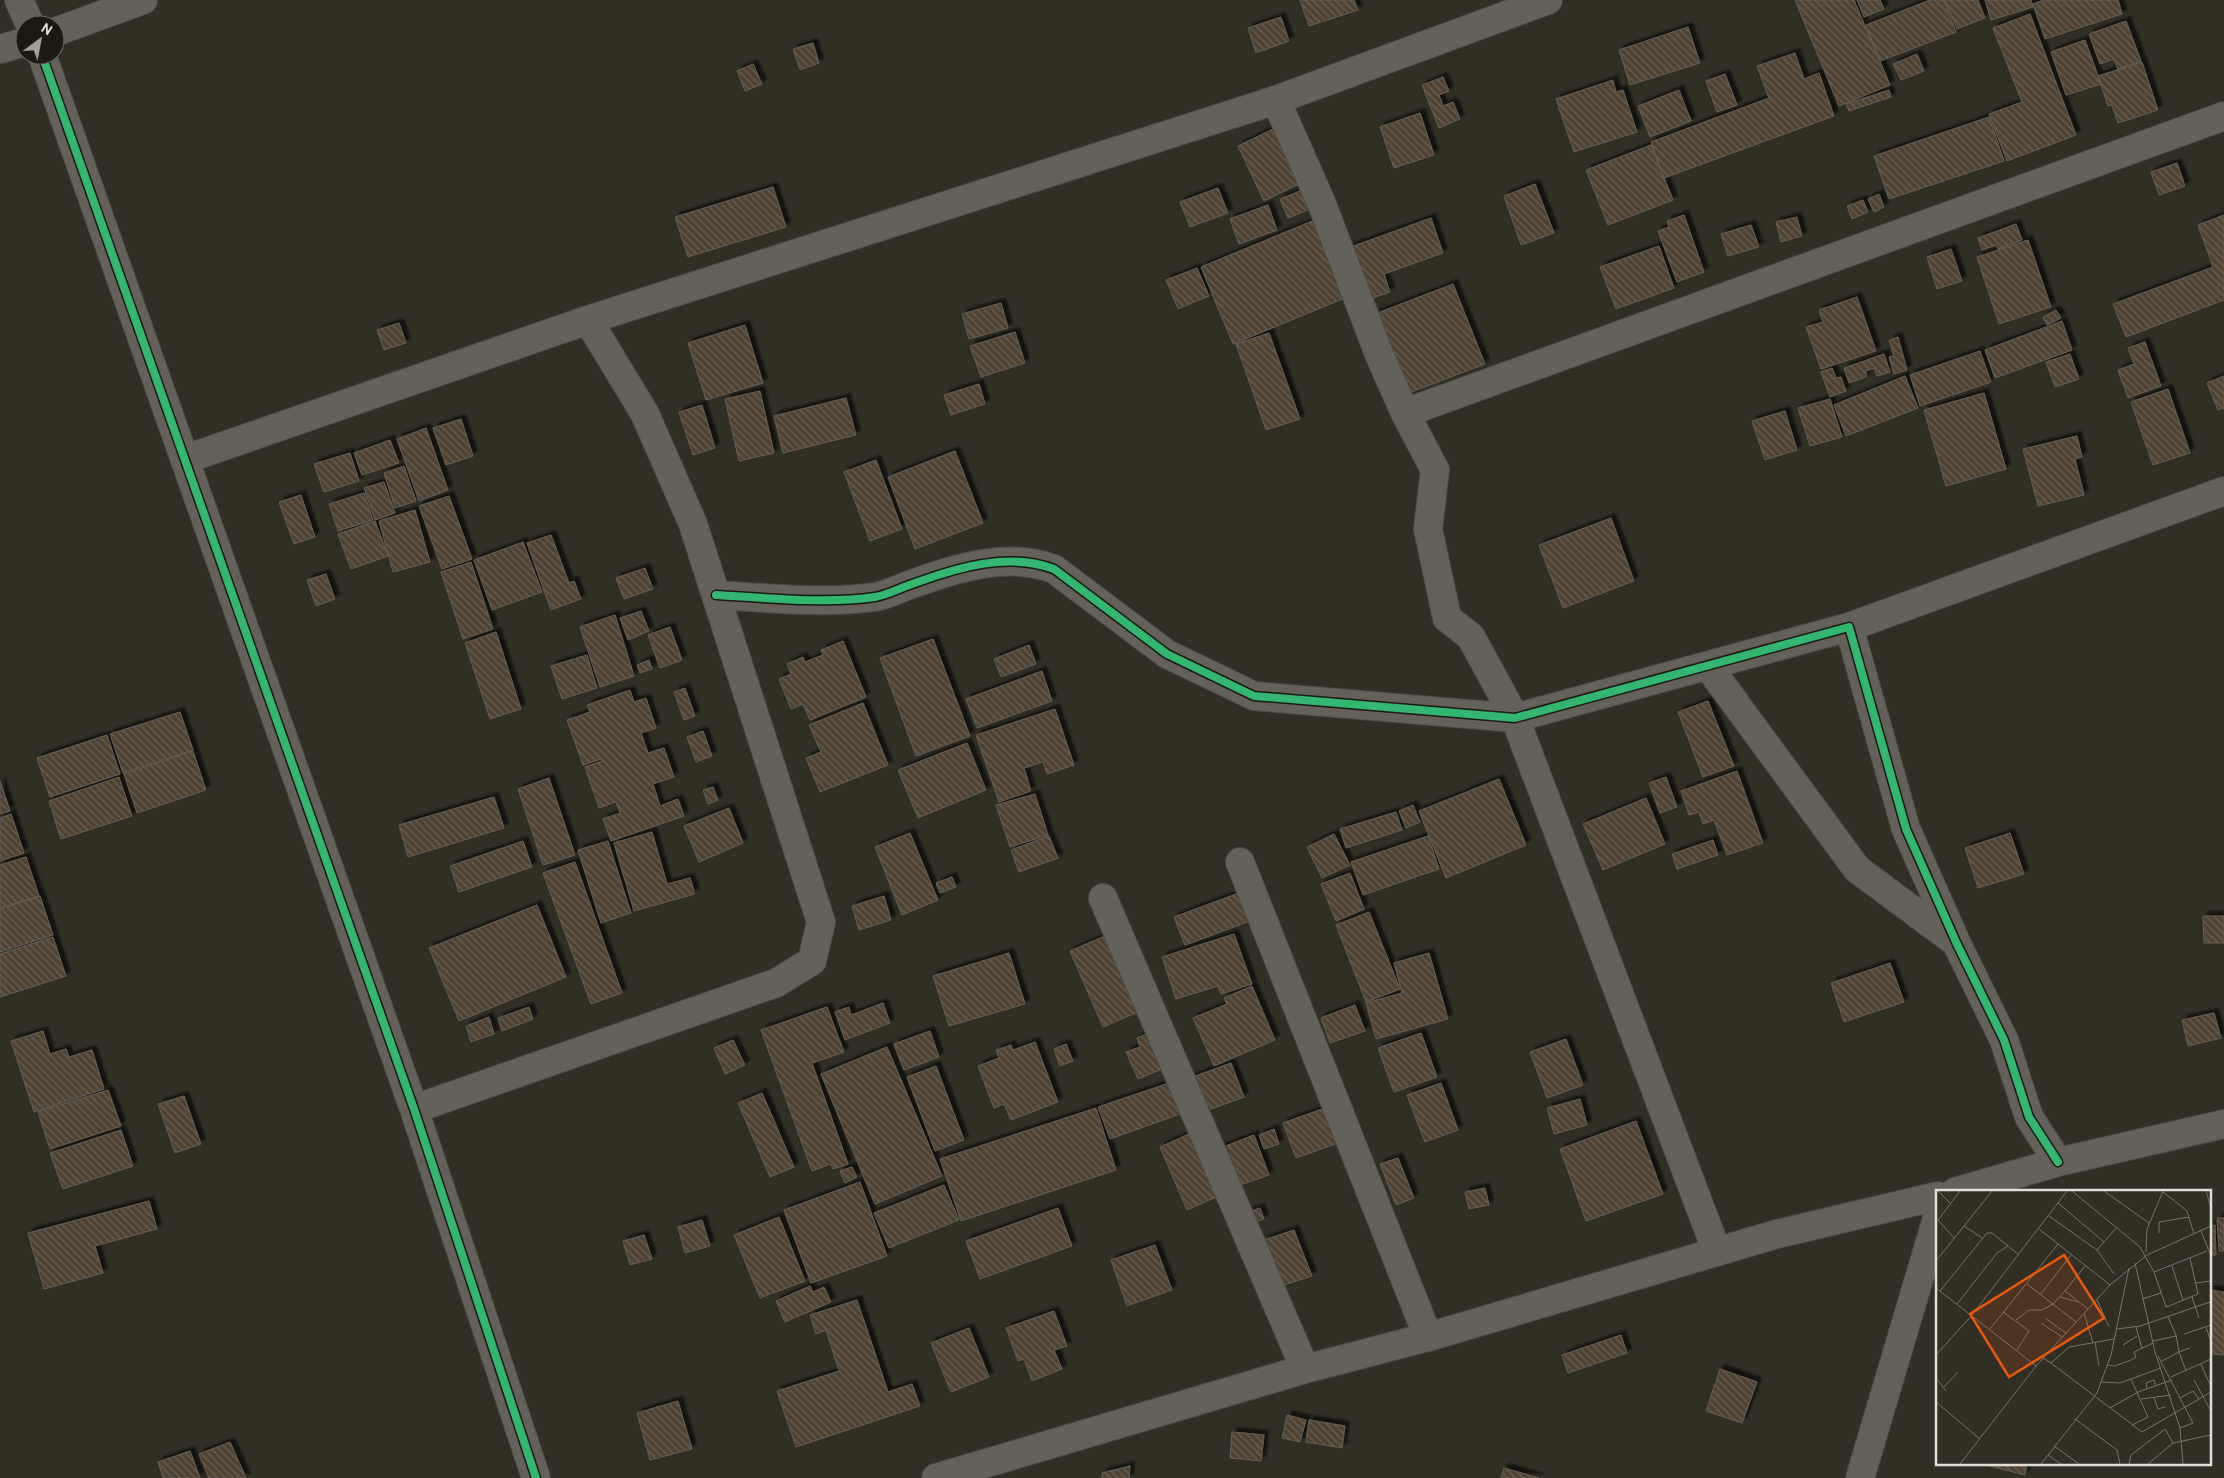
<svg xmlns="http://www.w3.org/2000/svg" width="2224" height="1478" font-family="Overpass,sans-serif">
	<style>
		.building { fill: url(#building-back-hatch); stroke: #645f57; filter: url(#shadow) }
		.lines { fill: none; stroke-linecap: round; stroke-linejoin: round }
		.street-casing { stroke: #4d4a42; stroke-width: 30 }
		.street { stroke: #64615a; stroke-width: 28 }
		.cycleway-casing { stroke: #1b1911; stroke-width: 11 }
		.cycleway { stroke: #33b770; stroke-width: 8 }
		.inset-road { fill: none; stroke: #78756b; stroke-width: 1 }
		.view { fill: #e8590c; fill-opacity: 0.15; stroke: #e8590c; stroke-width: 2.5 }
		.inset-edge { fill: none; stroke: #e3dfd5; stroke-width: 2.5 }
	</style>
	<defs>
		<pattern id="building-back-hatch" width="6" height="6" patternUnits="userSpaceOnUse" patternTransform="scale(1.25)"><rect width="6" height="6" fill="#4f4333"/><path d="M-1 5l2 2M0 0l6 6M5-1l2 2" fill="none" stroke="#685e50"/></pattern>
		<filter id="shadow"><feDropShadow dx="4.5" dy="-4.5" stdDeviation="1" flood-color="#0009"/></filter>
	</defs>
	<rect width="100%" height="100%" fill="#312e24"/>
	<path class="building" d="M1300,0H1354L1358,10L1309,26Z
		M1795,0H1854L1890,85L1839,106Z
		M1857,0H1880L1884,9L1864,17Z
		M1930,0H1944L1956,32L1880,61L1866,25Z
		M1945,0H1978L1985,18L1957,29Z
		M1985,0H2031L2033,7L1991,20Z
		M2044,0H2118L2122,14L2045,39L2033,4Z
		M2030,14L2076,135L2007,161L1989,114L2022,102L1993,28Z
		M1281,17L1289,41L1256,53L1248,28Z
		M2126,21L2141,61L2118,69L2114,59L2100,64L2089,34Z
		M1688,27L1700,63L1630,85L1619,50Z
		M2085,40L2101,84L2066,95L2051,52Z
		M813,43L819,63L800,70L793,49Z
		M1795,53L1804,79L1819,73L1834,116L1664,178L1651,142L1769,98L1757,66Z
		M1917,54L1924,71L1901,80L1893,64Z
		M2142,62L2158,110L2118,123L2112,105L2108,106L2098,76Z
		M753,64L762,84L745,91L737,71Z
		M1725,74L1737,105L1717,112L1706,81Z
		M1443,77L1449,91L1439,95L1443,106L1453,102L1460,119L1439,128L1422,85Z
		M1613,80L1616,92L1623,90L1637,132L1574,152L1556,99Z
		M1679,90L1691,121L1650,137L1638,106Z
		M1889,90L1891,97L1849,111L1846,104Z
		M1420,113L1434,155L1394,168L1380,127Z
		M1989,117L2004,161L1889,199L1874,156Z
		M1273,129L1299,184L1264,201L1238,146Z
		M1651,145L1673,200L1608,225L1586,170Z
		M2177,163L2185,186L2159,195L2151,172Z
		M1535,184L1554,233L1521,245L1504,196Z
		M773,187L786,227L688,257L675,217Z
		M1218,188L1228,213L1190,227L1180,202Z
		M1300,191L1308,210L1288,218L1280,199Z
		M1879,194L1884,207L1874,212L1868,199Z
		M1863,200L1868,212L1852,219L1847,206Z
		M1268,205L1277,230L1239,244L1230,219Z
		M1684,215L1704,272L1677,282L1658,231L1669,227L1667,221Z
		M2224,215V300L2126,337L2113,304L2213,267L2198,225Z
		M1797,217L1802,236L1781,242L1776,222Z
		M1431,218L1443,253L1384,274L1390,292L1367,300L1348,248Z
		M1317,219L1350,296L1233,344L1201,267Z
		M2016,224L2022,240L1998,249L1996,245L1982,250L1978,238Z
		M1751,225L1759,247L1728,256L1721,234Z
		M2028,240L2051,307L1999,324L1977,257Z
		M1659,246L1674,288L1616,309L1600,267Z
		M1951,249L1962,281L1937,289L1927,257Z
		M1197,268L1209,296L1178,309L1166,280Z
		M1453,284L1485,364L1406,394L1375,314Z
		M1857,297L1876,351L1821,369L1806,327L1823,322L1819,310Z
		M1001,303L1008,328L969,339L962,314Z
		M2056,310L2061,318L2047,325L2043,317Z
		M2062,321L2072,350L1995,378L1985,350Z
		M399,323L406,343L384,350L377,330Z
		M745,325L763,383L706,400L688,343Z
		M1015,332L1025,363L981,377L970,346Z
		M1269,333L1300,419L1266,430L1236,344Z
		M1898,337L1907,370L1894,374L1889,357L1894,356L1889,340Z
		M2145,342L2161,386L2128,398L2118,370L2134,364L2128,348Z
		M1980,351L1991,382L1920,406L1910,375Z
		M1884,354L1890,372L1877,376L1874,368L1866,371V377L1849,383L1844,368Z
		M2070,354L2079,379L2055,387L2046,362Z
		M1832,368L1836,378L1841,377L1846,391L1830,397L1821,372Z
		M1905,376L1918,408L1846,436L1834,405Z
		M2224,376V408L2218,410L2207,383Z
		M979,384L985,404L951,415L944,395Z
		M2168,389L2190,453L2153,465L2131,402Z
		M760,391L774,453L739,461L725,399Z
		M1984,393L2006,469L1946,486L1924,410Z
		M846,398L856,435L783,453L774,416Z
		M1830,399L1842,437L1810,446L1798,408Z
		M702,405L715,448L693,455L679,412Z
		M1785,411L1797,450L1765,460L1752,421Z
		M461,419L473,456L446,465L433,428Z
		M426,428L448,490L419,501L397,439Z
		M2077,436L2082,457L2075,459L2084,495L2038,506L2023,449Z
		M390,440L399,463L362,475L354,453Z
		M955,451L983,523L915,549L888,477Z
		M350,453L359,481L324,492L314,464Z
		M876,460L902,529L870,541L844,472Z
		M404,466L416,501L395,508L384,473Z
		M384,482L395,513L375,520L364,488Z
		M364,493L373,520L338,531L329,504Z
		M301,495L315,537L294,544L279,502Z
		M449,496L472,559L442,569L419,506Z
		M415,510L430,562L393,572L379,521Z
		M1611,518L1634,581L1563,608L1539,545Z
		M375,521L388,556L351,569L338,534Z
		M551,535L569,583L574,581L581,599L551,610L527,543Z
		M523,542L542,592L492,610L474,560Z
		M471,562L493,629L463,639L441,572Z
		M645,568L653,589L624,599L616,578Z
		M326,574L335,599L316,606L307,580Z
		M641,611L649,631L628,640L620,618Z
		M615,615L634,676L600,687L580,627Z
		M670,627L682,660L660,668L648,635Z
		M496,632L521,709L490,719L465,643Z
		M933,639L970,736L916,756L880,658Z
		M843,641L866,697L810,720L803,704L791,709L779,679L791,674L787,664L803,657L805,662L823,655L821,650Z
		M1029,645L1036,664L1001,677L994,659Z
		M587,655L597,688L562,699L551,666Z
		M649,660L652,669L640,673L637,665Z
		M1042,671L1052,701L977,728L966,699Z
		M685,688L695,716L684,720L674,692Z
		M630,690L634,702L646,698L656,728L641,733L648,753L664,748L674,777L653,784L660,806L678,799L684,816L611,841L603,819L620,813L616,802L599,808L585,767L602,761L601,759L583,765L567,720L590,712L587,705Z
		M1708,701L1734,766L1703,777L1678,712Z
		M863,703L888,765L820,792L806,758L821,752L809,725Z
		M1055,709L1074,765L1047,774L1043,762L1024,768L1031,791L999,802L976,735Z
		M180,712L193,750L123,773L110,734Z
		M703,731L712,756L696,762L687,737Z
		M107,735L120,774L50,797L37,758Z
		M967,743L986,790L918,818L898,770Z
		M193,751L206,790L137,813L124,774Z
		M1737,771L1763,843L1727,855L1714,820L1703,824L1699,812L1689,815L1681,791Z
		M119,777L132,816L61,839L49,801Z
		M1666,777L1677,807L1660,813L1649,783Z
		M549,778L575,855L543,865L518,789Z
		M1499,779L1526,845L1446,878L1419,811Z
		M0,781L10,811L0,814Z
		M713,787L718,800L708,804L703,790Z
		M1035,794L1048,835L1010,847L996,805Z
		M494,797L504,828L408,857L399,825Z
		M1646,798L1665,844L1603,870L1583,824Z
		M1413,805L1420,822L1406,828L1399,811Z
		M729,808L743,843L699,862L684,826Z
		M1396,812L1402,830L1346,848L1340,829Z
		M11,814L24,853L0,861V818Z
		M652,832L667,884L690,878L695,894L634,911L614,843Z
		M910,833L938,900L902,915L875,847Z
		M2010,833L2024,874L1978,888L1965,848Z
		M1334,834L1350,865L1322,878L1307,847Z
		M1049,836L1058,858L1019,872L1011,850Z
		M1428,836L1439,869L1363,895L1351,862Z
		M1713,840L1718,855L1677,869L1672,854Z
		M523,841L532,867L459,892L450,866Z
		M608,841L631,913L601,923L578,850Z
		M26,857L39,896L0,908V865Z
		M575,862L622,993L591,1004L543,873Z
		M1350,873L1364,909L1336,921L1321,884Z
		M952,877L956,887L940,893L936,883Z
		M1239,893L1250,921L1185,945L1174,917Z
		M40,896L53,935L0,952V909Z
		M884,896L891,920L859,930L852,906Z
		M537,905L566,977L459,1021L429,948Z
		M1369,912L1400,989L1366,1002L1336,925Z
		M2203,916H2224V943H2204Z
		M1112,933L1145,1009L1103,1027L1070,951Z
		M1234,934L1252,984L1221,994L1218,986L1176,999L1162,957Z
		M53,937L66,976L0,997V954Z
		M1009,953L1025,1004L949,1026L933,976Z
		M1429,953L1448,1019L1376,1039L1366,1003L1402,993L1394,963Z
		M1890,963L1904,1002L1844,1022L1831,983Z
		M1252,986L1275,1040L1214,1066L1193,1018L1227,1004L1224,998Z
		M883,1003L890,1023L845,1040L835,1012L849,1007L851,1015Z
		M1355,1005L1365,1031L1330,1043L1321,1018Z
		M529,1007L533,1019L502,1031L498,1018Z
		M827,1007L844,1052L812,1063L848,1164L833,1169L831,1164L812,1171L761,1030Z
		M2214,1013L2221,1038L2188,1046L2182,1020Z
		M489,1017L494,1034L471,1042L466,1026Z
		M43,1031L50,1054L66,1049L69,1057L92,1050L104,1089L34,1112L11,1041Z
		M930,1031L939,1057L904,1070L894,1044Z
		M1151,1032L1167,1067L1138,1079L1126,1052L1140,1047L1137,1038Z
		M1421,1033L1437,1077L1394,1092L1378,1048Z
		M1566,1039L1583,1085L1547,1098L1530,1052Z
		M733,1040L745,1065L725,1074L714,1048Z
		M1035,1042L1058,1102L1011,1120L1004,1104L994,1108L978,1066L999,1058L996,1050L1011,1045L1013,1050Z
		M1066,1044L1073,1061L1060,1066L1054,1049Z
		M887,1047L942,1176L875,1204L821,1074Z
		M1231,1063L1244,1097L1203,1112L1190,1078Z
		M936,1066L964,1140L935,1151L907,1077Z
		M1172,1082L1183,1113L1110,1139L1098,1107Z
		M1441,1083L1458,1130L1425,1142L1407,1095Z
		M108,1090L121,1126L50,1149L38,1112Z
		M762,1093L794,1167L770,1177L738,1103Z
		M184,1096L201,1144L175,1153L158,1104Z
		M1580,1099L1587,1125L1554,1134L1547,1108Z
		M1096,1108L1116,1170L961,1221L940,1159Z
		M1325,1108L1338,1143L1296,1158L1283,1123Z
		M1636,1121L1663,1194L1586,1221L1560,1149Z
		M1274,1129L1279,1144L1264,1149L1259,1135Z
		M121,1130L133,1166L63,1189L50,1153Z
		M1196,1131L1223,1194L1187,1210L1160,1147Z
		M1254,1135L1269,1175L1232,1188L1218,1149Z
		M1398,1158L1414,1198L1396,1205L1380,1164Z
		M852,1167L857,1177L845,1183L840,1171Z
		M860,1182L887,1256L811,1283L784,1210Z
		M944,1185L959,1220L889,1248L874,1213Z
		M1485,1188L1489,1205L1469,1209L1465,1192Z
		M149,1201L157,1229L95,1246L103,1273L44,1289L28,1233Z
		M1058,1208L1072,1246L980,1279L966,1241Z
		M1260,1208L1264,1219L1252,1223L1249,1212Z
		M779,1217L805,1281L760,1298L734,1235Z
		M2217,1218H2224V1251H2219Z
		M702,1220L710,1246L685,1253L678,1227Z
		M2215,1225L2216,1255H2210V1226Z
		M1294,1230L1312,1276L1281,1286L1264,1240Z
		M644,1235L652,1259L630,1265L623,1241Z
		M1155,1245L1172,1290L1127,1306L1111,1260Z
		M810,1286L813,1292L824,1287L831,1302L785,1322L776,1301Z
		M2210,1290L2224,1292V1355L2210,1354Z
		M857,1300L888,1392L912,1384L920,1406L796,1447L777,1391L839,1371L826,1330L816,1334L810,1315Z
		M1054,1311L1067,1346L1054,1350L1062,1369L1032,1381L1024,1359L1018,1361L1006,1328Z
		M969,1328L989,1377L951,1392L931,1343Z
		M1621,1335L1627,1353L1568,1373L1562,1355Z
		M1720,1369L1757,1382L1742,1423L1706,1411Z
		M678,1401L692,1449L650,1460L637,1413Z
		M1287,1415L1306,1420L1300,1442L1282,1438Z
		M1309,1420L1345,1426L1342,1448L1306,1442Z
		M1232,1432L1264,1435L1261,1461L1230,1458Z
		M230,1442L246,1478H209L199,1454Z
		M190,1451L200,1478H163L158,1462Z
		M1982,1464H2027L2025,1475Z
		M1130,1466L1129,1478H1102V1473Z
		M1504,1468L1539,1478H1501Z"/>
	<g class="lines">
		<g class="street-casing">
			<path id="street" d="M19,0L30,25
				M55,32L143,0
				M0,49L25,42
				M42,55L414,1109L536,1478
				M1276,100L1321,202L1379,354L1405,413L1435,470L1428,529L1447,618L1471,637L1515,718L1717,1252
				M1405,413L2224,116
				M186,459L588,320L1276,100L1548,0
				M716,595C766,598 826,604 875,597C888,595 902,587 915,583C959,567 1009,552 1054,569L1167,654L1254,696L1515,718L1849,627L1906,829L1956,942L2004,1040L2029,1117L2058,1162
				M1849,627L2224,491
				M1708,666L1857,869L1954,941
				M1240,862L1428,1337
				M1103,898L1305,1369
				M414,1109L776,983L812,961L821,922L693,524L645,414L588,320
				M1955,1192L2058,1162L2224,1124
				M936,1478L1305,1369L1428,1337L1777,1234L1938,1196
				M1860,1478L1938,1215"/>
		</g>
		<use href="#street" class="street"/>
		<g class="cycleway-casing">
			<path id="cycleway" d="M42,55L414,1109L536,1478
				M716,595C766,598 826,604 875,597C888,595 902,587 915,583C959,567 1009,552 1054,569L1167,654L1254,696L1515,718L1849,627L1906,829L1956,942L2004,1040L2029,1117L2058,1162"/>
		</g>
		<use href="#cycleway" class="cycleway"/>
	</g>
	<g transform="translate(1936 1190)">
		<rect width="275" height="275" fill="#312e24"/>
		<path class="inset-road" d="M2,1L15,14M136,1L204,57L218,82L271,61M168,1L213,33M270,1L275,18M227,2L251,21L258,44M122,13L168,52L181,37M113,26L161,60M28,36L46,48M103,39L174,95M265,41L275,66M223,43V32L253,27M18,48L2,30L24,1M168,52L161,60L178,84M210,62L211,39L227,1M0,71L56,1M199,73L219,162L244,238L247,274M236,76L247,110M218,82L230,117L233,116L262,104L254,68M260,93L275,91M91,94L140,132M0,98L100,176M4,101L51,43H56L83,65M129,101L149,76M105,104L135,65M124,107L142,112M256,107L263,128M206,109L225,103M161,110L173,137M21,114L61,63L72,56M67,122L93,141L81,160M148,123L157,153M109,128L130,143M80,130L93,120H106L117,114L129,101L152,119M105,133L126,147M200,137L206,159M270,137L275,152M54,139L122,54M181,139L204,136L274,112M248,144L275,135M217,151L240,146M159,152L163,176M187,155L201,146M0,165L36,125L131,1M222,166L257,233L244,238M107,168L115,173L133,157L178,149M226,171L243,162L240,145L232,127M115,173L206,242L263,209M265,174L275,197M171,175L179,176L195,170L200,167L198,162L217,153M250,181L243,162L254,158M235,187L275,169M0,188L10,201M195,189L212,227L196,235M258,190L275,221M165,192L184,193L225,178M7,198L22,182M211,199L210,193L218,190L220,196M218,207L222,219L229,217M244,208L257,201L263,209L275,202M205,209L235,205M0,212L44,249M174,218L202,202L236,190M139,229L181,260L184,274M118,256L143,274M112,265L125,274M24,274L100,176L174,95L211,65L275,36M105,274L161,203L175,165L193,78M193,274L195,265L229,239L237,253M212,274L237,253L275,245"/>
		<path class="view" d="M128,65L168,128L73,187L34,124Z"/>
		<rect width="275" height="275" class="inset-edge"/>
	</g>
	<g transform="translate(40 40) rotate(32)"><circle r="24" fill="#1b1911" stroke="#6b685f"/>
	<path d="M0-4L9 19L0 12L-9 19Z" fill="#a5a197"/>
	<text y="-8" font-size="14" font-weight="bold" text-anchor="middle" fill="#e3dfd5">N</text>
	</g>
</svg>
